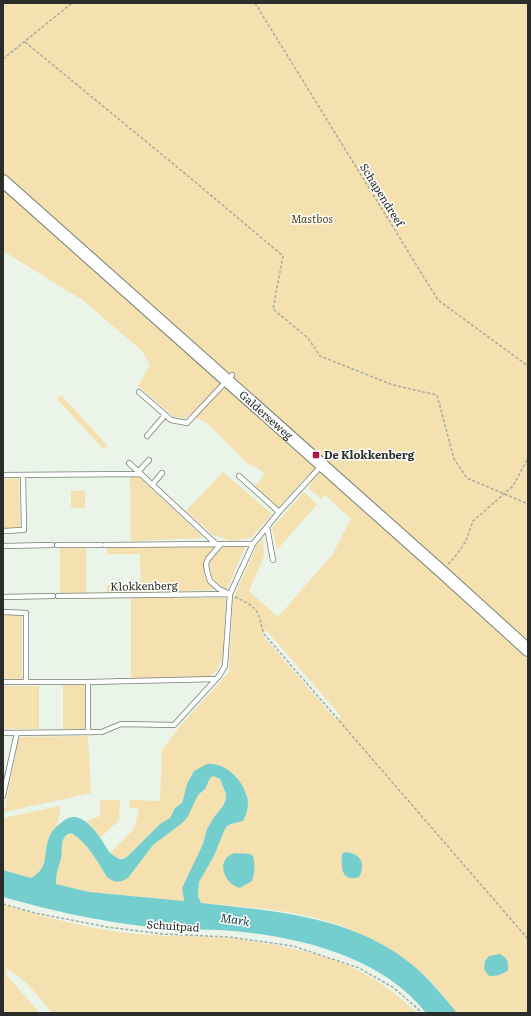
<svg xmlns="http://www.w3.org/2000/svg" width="531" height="1016" font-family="Literata,serif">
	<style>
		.green { fill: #f5e1af; fill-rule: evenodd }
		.water { fill: #75cece; fill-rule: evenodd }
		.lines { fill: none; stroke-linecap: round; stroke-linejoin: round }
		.service-casing { stroke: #757e74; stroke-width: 6 }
		.tertiary-casing { stroke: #757e74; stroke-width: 14 }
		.path { stroke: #a3aba2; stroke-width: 1.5; stroke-dasharray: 3 2; stroke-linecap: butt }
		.service { stroke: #fff; stroke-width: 4.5 }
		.tertiary { stroke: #fff; stroke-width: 12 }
		.poi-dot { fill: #aa1546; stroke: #fff; stroke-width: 1.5 }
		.labels { text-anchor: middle; stroke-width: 3; stroke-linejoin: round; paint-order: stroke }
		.street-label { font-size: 11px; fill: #2a2d29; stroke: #fff }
		.park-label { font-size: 11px; font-style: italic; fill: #564514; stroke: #fff }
		.poi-label { font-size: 11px; font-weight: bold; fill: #2a2d29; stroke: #fff; text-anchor: start }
		.water-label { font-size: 12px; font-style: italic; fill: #1d4647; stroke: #fff }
	</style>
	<rect width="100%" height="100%" fill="#eaf4e9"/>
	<path class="green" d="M3,3H528V1013H457C444,997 432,980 416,968C408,962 399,957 390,952C374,942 359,932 342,926C297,910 248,907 201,903L198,896L199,882L214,856L224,831L227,826L237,823L246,793L238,781L226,769L194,771L187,784L182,803L175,808L170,818L160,824L128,856C121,860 117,859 110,853L134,829L139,809L129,808L130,800L160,801L162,750L181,725L229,672L233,599L256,547L263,538L264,556L249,591L278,617L332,555L351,519L325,495L321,499L308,488L312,483L306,477L278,508L255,486L265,474L259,469L247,463L208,424L190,414L186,418L174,417L138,386L150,365L142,351L84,301L3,251ZM266,630L341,716L337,721L262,635Z
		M61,395L107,445L104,450L57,399Z
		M223,472L272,514L251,538L232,541L213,535L186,511Z
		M130,477H139L204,538L131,541Z
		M19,478L20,528L3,529V479Z
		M71,491H85V508H71Z
		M304,492L317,504L277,550L272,528Z
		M246,545L227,589C215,586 206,572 211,560C214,554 220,550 224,546Z
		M216,546C201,559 200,576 215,590L107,593V585L141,584L140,554H107V548Z
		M60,547H86V593L60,594Z
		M131,598H226L223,657L217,670L210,677L131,679Z
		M22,614V680H3V615Z
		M63,685H85L86,729H63Z
		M3,686H39V729H3Z
		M88,736L91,793L4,812L19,737Z
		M213,776L220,779L226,794V799L223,806L214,817L207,829L203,844L183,888L182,891L184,901L89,892L56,884V873L61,858L62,843L64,837L71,833C88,843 97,861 107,877L128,878L153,845L181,824L198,795L205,789L210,778Z
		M100,800H120L119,820L100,838L87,821L100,816Z
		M61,806L57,826L50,835L47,843L46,855L42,869L39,874L31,878L3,870V818Z
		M3,905C47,917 91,930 136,934C163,936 191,936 218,937C235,938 252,942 269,944C331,955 371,969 417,1013H52C38,996 26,979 6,968L7,976L40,1013H3Z"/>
	<path class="water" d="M207,764C224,762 241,778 246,794C250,802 247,814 243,821L231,824L227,826L224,831L214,856L199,882L198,896L201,903C275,911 356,916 416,968C431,981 444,997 457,1013H426C380,954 292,935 221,930C195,929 168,929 142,926C97,921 46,909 3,897V870L31,878C51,867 42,852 50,835C54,828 59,824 65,820C84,807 102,841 110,853L119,859H123L128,856L160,824L170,818L175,808L182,803L187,784L194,771ZM213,776L220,779L226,794V799L223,806L214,817L207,829L203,844L182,888L184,901L89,892L56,884C56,872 58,869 61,859C63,849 59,836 71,833C88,843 97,861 107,877C114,883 120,883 128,878L153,845L181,824L187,818L198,795L205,789L210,778Z
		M345,852C361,853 366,864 359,877C341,883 341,867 342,854Z
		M235,853L250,854L253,856C255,865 255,872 252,881L240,888C223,884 215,858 235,853Z
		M500,954C507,958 509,961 508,970C502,975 497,976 489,976L484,969L485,961L489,956Z"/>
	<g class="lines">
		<g class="service-casing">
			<path id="service" d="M139,392L171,420L187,423L232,375
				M147,436L165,415
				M129,463L216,544
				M138,472L149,460
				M3,475L141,474
				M239,476L279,512
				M152,485L162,473
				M267,527L273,560
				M3,531L24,530L23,475
				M57,545H101
				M105,545L221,544
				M3,546L52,545
				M228,593L219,589L210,581L207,571L206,564L208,559L221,544H253
				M58,596L230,594
				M3,597L53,596
				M3,612L26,613V682
				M3,682H88V732
				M88,682L216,679
				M3,733L102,732L121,724L174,725L219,676L225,666L230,594L253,544L279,512L322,465
				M3,796L17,733"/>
		</g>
		<g class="tertiary-casing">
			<g id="tertiary">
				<path id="s1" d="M3,181L441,571L528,650"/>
			</g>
		</g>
		<path class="path" d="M255,3L438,300L528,366
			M25,42L188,176L283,256L273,309L308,338L320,356L393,385L437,395L454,459L467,478L528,504
			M3,59L72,3
			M448,564L454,558L466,541L473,521L513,486L528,458
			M235,597C243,601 252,604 257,612C261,619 261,627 264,634L528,939
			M3,904L35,913L107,927L162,934L229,937L293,946L359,968L394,988L418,1009L421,1013"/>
		<use href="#service" class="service"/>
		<use href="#tertiary" class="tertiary"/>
	</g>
	<rect class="poi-dot" x="312" y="451" width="8" height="8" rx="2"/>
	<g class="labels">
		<g class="street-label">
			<text transform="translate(382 195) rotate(58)" y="4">Schapendreef</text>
			<text dy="4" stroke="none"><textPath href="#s1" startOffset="352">Galderseweg</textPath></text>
			<text transform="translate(144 586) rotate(-1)" y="4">Klokkenberg</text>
			<text transform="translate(173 926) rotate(4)" y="4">Schuitpad</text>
		</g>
		<g class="park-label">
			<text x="312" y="223">Mastbos</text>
		</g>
		<g class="poi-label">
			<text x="324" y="459">De Klokkenberg</text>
		</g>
		<g class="water-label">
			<text transform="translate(235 920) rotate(9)" y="4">Mark</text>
		</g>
	</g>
	<rect width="531" height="1016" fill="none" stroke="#2a2d29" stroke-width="8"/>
</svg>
